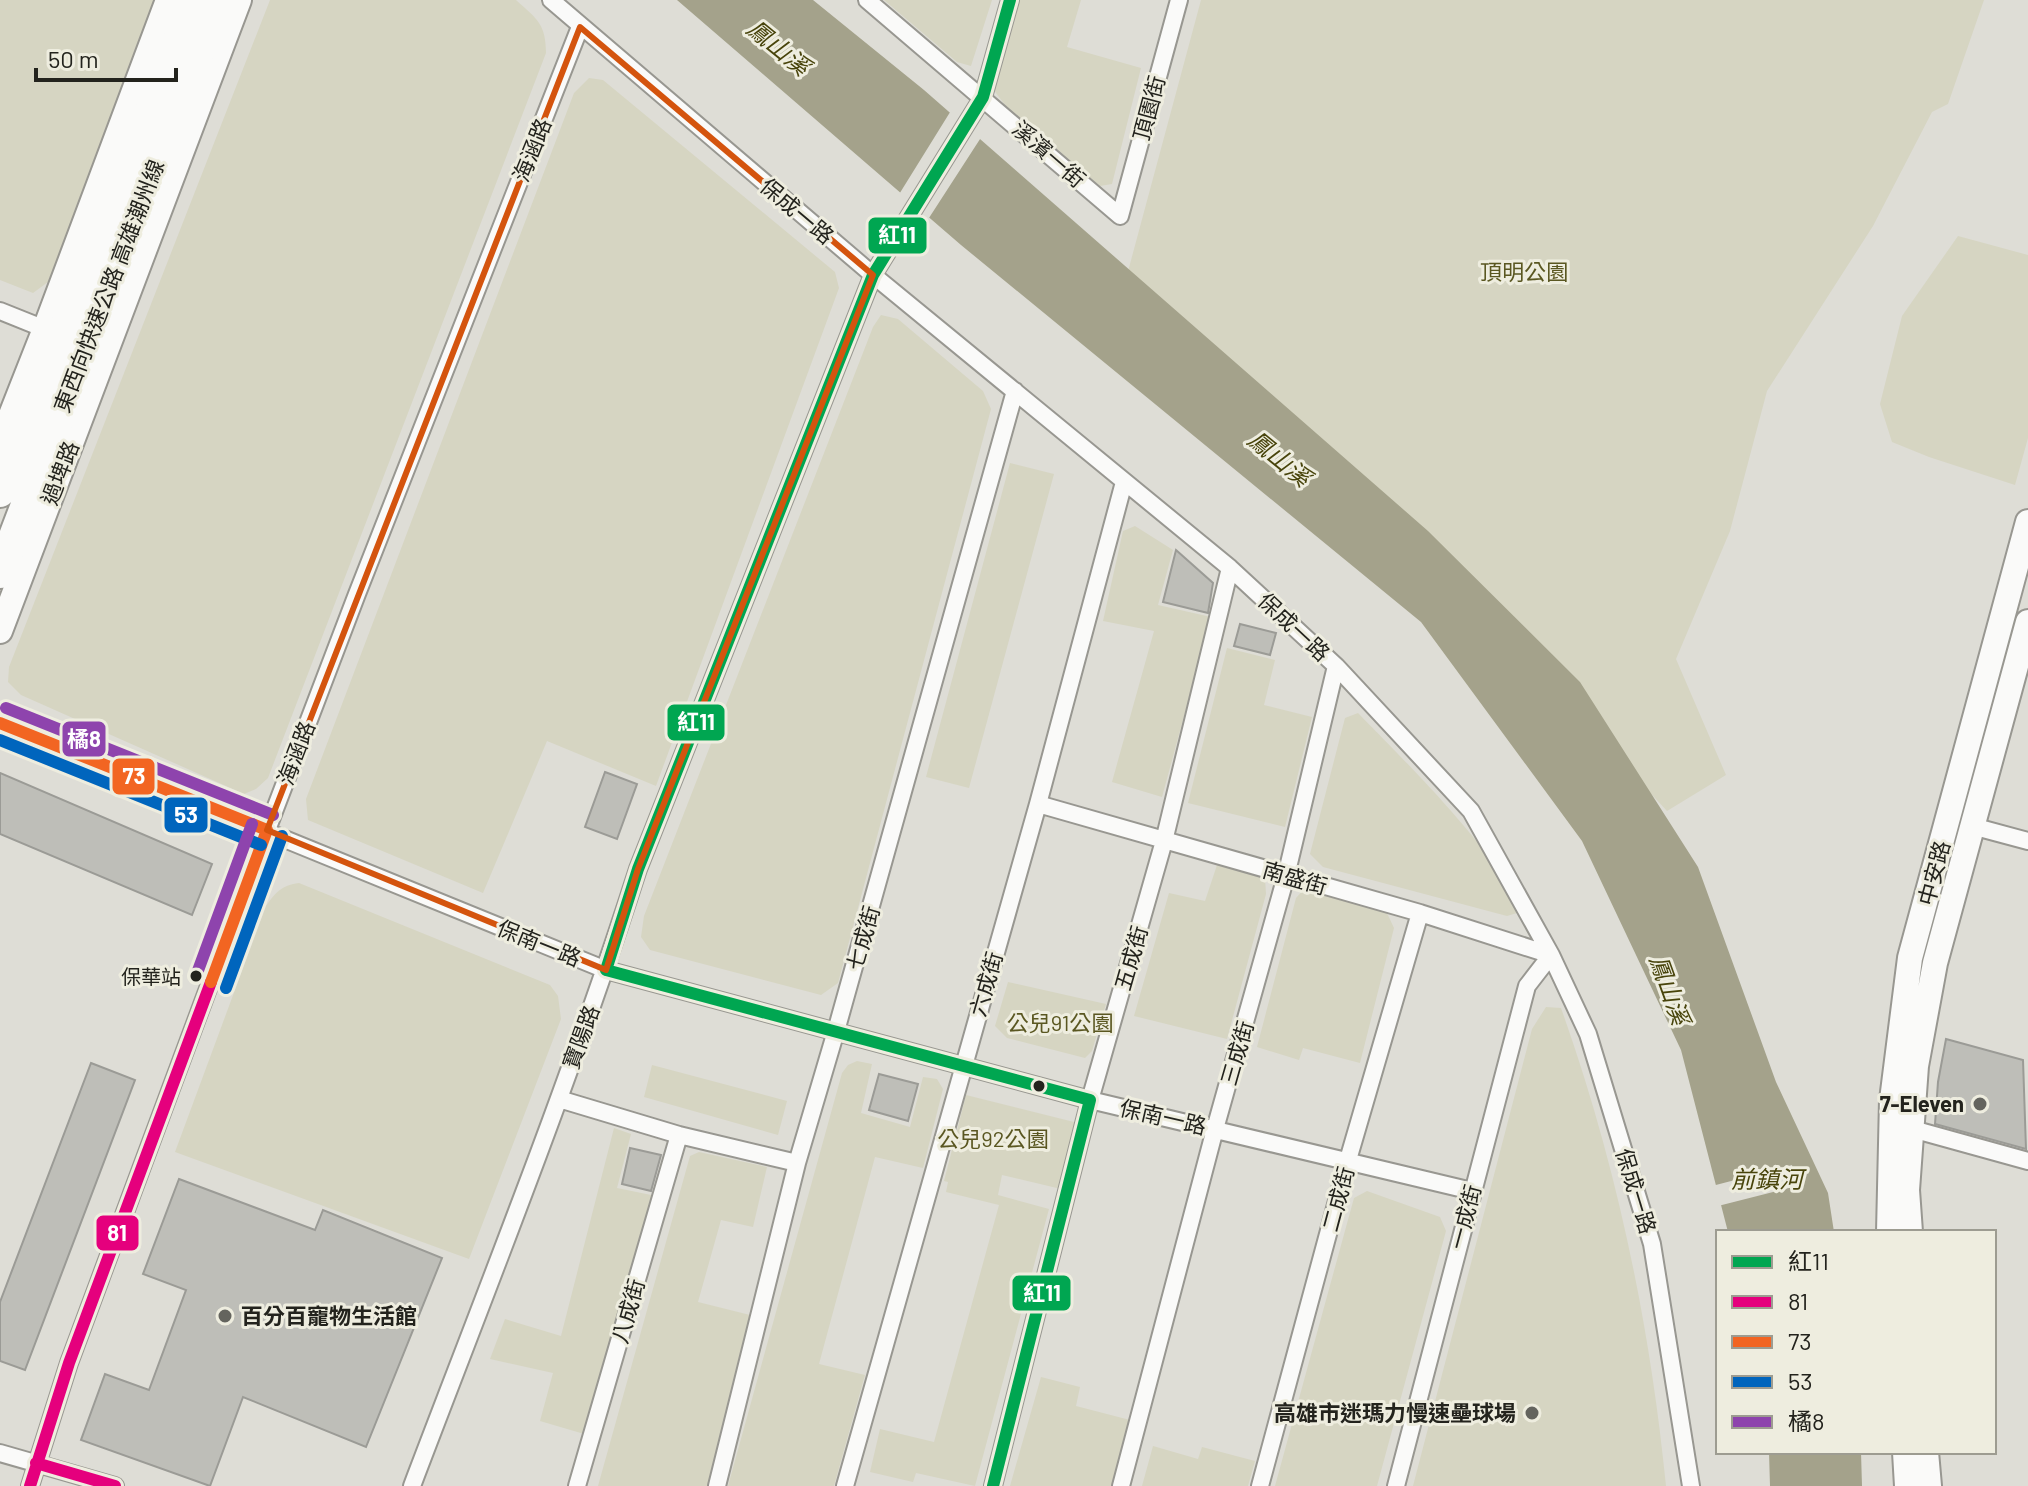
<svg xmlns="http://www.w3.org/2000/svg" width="2028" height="1486" font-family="Barlow,'Noto Sans TC',sans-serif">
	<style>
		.green { fill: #d6d5c2 }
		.water { fill: #a4a28b }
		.pier { fill: #deddd6 }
		.building { fill: #bebeb8; stroke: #9b9b96; stroke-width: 2 }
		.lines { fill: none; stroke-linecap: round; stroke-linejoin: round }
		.street-casing { stroke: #989791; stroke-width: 20 }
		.secondary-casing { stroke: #989791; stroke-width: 28 }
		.highway-casing { stroke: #989791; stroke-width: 34 }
		.street { stroke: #fafaf9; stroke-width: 16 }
		.secondary { stroke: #fafaf9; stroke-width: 24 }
		.highway { stroke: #fafaf9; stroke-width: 30 }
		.bus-1-casing { stroke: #eeeddf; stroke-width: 18 }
		.bus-2-casing { stroke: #eeeddf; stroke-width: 18 }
		.bus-3-casing { stroke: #eeeddf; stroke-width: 18 }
		.bus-4-casing { stroke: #eeeddf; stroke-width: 18 }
		.bus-5-casing { stroke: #eeeddf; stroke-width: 18 }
		.bus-1 { stroke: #00a651; stroke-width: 12 }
		.bus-2 { stroke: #e5007d; stroke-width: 12 }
		.bus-3 { stroke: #f26522; stroke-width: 12 }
		.bus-4 { stroke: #0065bd; stroke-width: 12 }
		.bus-5 { stroke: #8e44ad; stroke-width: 12 }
		.marked { fill: none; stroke: #d4540e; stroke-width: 6; stroke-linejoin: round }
		.bus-dot { fill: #23231d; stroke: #eeeddf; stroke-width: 3 }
		.poi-dot { fill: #64645e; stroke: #eeeddf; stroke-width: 3 }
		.labels { text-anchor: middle; stroke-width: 6; stroke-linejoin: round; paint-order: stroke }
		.bus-label { font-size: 20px; fill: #23231d; stroke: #eeeddf; text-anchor: end }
		.street-label { font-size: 22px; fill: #23231d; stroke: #eeeddf }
		.park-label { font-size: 22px; fill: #5a5721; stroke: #eeeddf }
		.poi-label { font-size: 22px; font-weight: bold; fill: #23231d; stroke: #eeeddf; text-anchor: end }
		.water-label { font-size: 24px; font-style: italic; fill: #48440b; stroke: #eeeddf }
		.line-badge { stroke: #eeeddf; stroke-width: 3 }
		.badge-label { font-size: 22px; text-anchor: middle; font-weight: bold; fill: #fff }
	</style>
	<rect width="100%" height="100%" fill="#deddd6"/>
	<path class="green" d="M0,0H159L48,282L33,293L0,280Z
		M270,0H516C537,19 546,24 546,53L268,778L256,789L244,794L21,695L8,682L9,667Z
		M884,0H992L971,66L957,62Z
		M1018,0H1081L1067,47L1141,68L1112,184L1100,186L1005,105L993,89Z
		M1201,0H1984L1948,104L1932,112L1873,226L1767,391L1730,531L1676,659L1726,775L1667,811L1394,516L1123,290Z
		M589,78L603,80L835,272L839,288L656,786L547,741L483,893L308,820L306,799L574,93Z
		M1958,236L2028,255V438L2015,485L1929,457L1892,442L1880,404L1902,316Z
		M881,315L898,319L983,391L991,409L838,983L821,995L650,950L641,937L644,916L873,327Z
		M1010,463L1054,474L969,788L926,777Z
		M1135,526L1173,550L1158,605L1211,617L1162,797L1112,782L1154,631L1103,621L1123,531Z
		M1227,648L1275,660L1264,705L1312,717L1285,827L1188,803Z
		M1358,713C1391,747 1518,871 1517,913L1507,916L1323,867L1310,854L1345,718Z
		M1217,865L1265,878L1266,894L1227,1039L1134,1016L1169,893L1205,901Z
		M299,883L550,985L558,996L561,1019L469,1259L175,1152L266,906C276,892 282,885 299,883Z
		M1305,888L1387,913L1394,928L1360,1063L1303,1048L1299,1060L1257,1047L1296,898Z
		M1008,982L1106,1004L1092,1051L1085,1058L1007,1038L995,1026Z
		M1546,1007L1561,1008C1616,1162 1650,1324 1666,1486H1413L1532,1029Z
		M857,1061L872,1064L861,1113L910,1127L923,1077L937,1079L943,1089L923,1168L875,1157L819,1364L865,1375L834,1486H728L842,1073L848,1065Z
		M652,1065L787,1101L778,1135L644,1097Z
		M966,1095L1078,1123L1061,1189L1002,1175L998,1195L1049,1209L975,1486L916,1473L913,1482L870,1472L880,1429L934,1442L999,1205L946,1192L948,1182L944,1181Z
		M614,1128L631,1134L617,1188L656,1196L591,1436L540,1421L553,1373L490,1359L505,1319L561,1336Z
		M699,1152L767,1167L753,1227L721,1220L698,1302L750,1315L708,1486H598L690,1156Z
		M1367,1191L1440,1217L1446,1231L1377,1486H1275L1354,1198Z
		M1041,1377L1080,1387L1076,1406L1130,1420L1111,1486H1010Z
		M1153,1446L1198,1459L1202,1447L1255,1461L1248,1486H1142Z"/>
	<path class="water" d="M677,0H813L924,90L1428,531L1580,682L1698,867L1776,1082L1828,1193L1834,1232H1728L1681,1050L1582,841L1421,622L961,245Z
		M1769,1452H1861L1862,1486H1770Z"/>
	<path class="pier" d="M952,109L982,136L927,221L898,196Z
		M1792,1165L1797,1186L1718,1206L1712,1186Z"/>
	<path class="building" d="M1176,550L1213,583L1208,613L1163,602Z
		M1240,624L1276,633L1270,655L1234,646Z
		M605,772L637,784L617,839L585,827Z
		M0,773L212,864L192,915L0,834Z
		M1946,1039L2023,1060L2026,1149L1935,1124L1938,1082Z
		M91,1063L135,1080L25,1370L0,1361V1302Z
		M879,1074L918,1084L908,1121L869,1110Z
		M630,1148L661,1155L651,1191L622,1184Z
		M179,1179L315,1230L323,1210L442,1258L366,1447L243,1397L210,1486L81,1440L105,1374L149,1390L186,1290L143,1274Z"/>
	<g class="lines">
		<g class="street-casing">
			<path id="street" d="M551,0L873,275L1230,568L1336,666L1471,811L1551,955L1588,1034L1652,1244L1691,1486
				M867,0L1120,216L1179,0
				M0,311L45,329
				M0,723L606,970L1090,1100L1472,1191
				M1038,804L1420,913L1551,955L1527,986L1396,1486
				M1972,826L2028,841
				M559,1099L679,1135L797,1163
				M1905,1127L2028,1161
				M0,1453L115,1486
				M30,1486L69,1363L267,830L357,594L580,27
				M412,1486C490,1281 571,1078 638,869L873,275L983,97L1010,0
				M577,1486L679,1135
				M717,1486L797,1163L836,1031L1015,391
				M845,1486L1038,804L1124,482
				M993,1486L1090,1100L1164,841L1230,568
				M1121,1486L1215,1129L1286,876L1336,666
				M1260,1486L1348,1160L1420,913"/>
		</g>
		<g class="secondary-casing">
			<path id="secondary" d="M0,443L45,329L168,0
				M0,631L239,0
				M1889,1232L1892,1100L1910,958L2028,522
				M1910,1232L1907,1190L1916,1066L1935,963L2028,622
				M1905,1452L1907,1486
				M1926,1452L1929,1486"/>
		</g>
		<g class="highway-casing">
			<path id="highway" d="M0,492L194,0
				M0,573L219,0"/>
		</g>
		<use href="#street" class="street"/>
		<use href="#secondary" class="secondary"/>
		<use href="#highway" class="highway"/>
		<g class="bus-1-casing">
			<path id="bus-1" d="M606,970L638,869L873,275L983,97L1010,0
				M606,970L1090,1100
				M993,1486L1090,1100"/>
		</g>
		<g class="bus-2-casing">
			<path id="bus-2" d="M36,1463L115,1486
				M30,1486L69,1363L211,982"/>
		</g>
		<g class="bus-3-casing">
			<path id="bus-3" d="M0,723L267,830
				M211,982L267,830"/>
		</g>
		<g class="bus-4-casing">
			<path id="bus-4" d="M0,740L261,845
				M226,988L282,836"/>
		</g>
		<g class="bus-5-casing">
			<path id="bus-5" d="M6,708L273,815
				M196,976L252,824"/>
		</g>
		<use href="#bus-1" class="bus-1"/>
		<use href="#bus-2" class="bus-2"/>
		<use href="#bus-3" class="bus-3"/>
		<use href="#bus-4" class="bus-4"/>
		<use href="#bus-5" class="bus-5"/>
	</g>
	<path class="marked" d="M580,27L873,275L638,869L606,970L267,830Z"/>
	<g class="bus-dot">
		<circle cx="196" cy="976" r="7"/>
		<circle cx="1039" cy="1086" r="7"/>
	</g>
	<g class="poi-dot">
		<circle cx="1980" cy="1104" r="8"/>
		<circle cx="225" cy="1316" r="8"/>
		<circle cx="1532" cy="1413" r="8"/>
	</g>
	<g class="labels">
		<g class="bus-label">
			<text x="181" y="984">保華站</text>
		</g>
		<g class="street-label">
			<text transform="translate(1149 108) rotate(-75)" y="8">頂園街</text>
			<text transform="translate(532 150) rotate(-68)" y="8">海涵路</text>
			<text transform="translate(1049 154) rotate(41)" y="8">溪濱一街</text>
			<text transform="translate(797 211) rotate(40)" y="8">保成一路</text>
			<text transform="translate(109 286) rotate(-69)" y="8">東西向快速公路 高雄潮州線</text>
			<text transform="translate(60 473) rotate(-69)" y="8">過埤路</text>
			<text transform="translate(1294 627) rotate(43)" y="8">保成一路</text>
			<text transform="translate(296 753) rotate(-69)" y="8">海涵路</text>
			<text transform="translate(1934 873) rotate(-75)" y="8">中安路</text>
			<text transform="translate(1295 878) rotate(16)" y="8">南盛街</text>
			<text transform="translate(863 938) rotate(-74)" y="8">七成街</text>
			<text transform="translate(539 943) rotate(22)" y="8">保南一路</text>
			<text transform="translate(1131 958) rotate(-74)" y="8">五成街</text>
			<text transform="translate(986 984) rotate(-74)" y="8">六成街</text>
			<text transform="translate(581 1037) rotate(-70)" y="8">寶陽路</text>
			<text transform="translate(1237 1053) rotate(-74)" y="8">三成街</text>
			<text transform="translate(1163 1117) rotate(13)" y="8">保南一路</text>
			<text transform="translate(1636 1191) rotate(73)" y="8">保成一路</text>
			<text transform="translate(1338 1199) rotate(-75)" y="8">二成街</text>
			<text transform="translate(1465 1217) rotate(-75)" y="8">一成街</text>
			<text transform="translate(628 1311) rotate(-74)" y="8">八成街</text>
		</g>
		<g class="park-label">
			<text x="1524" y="280">頂明公園</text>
			<text x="1060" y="1031">公兒91公園</text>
			<text x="993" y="1147">公兒92公園</text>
		</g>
		<g class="poi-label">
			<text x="1964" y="1112">7-Eleven</text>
			<text x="241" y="1324" text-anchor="start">百分百寵物生活館</text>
			<text x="1516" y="1421">高雄市迷瑪力慢速壘球場</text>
		</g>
		<g class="water-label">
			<text transform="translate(778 48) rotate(39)" y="8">鳳山溪</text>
			<text transform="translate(1279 459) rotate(39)" y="8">鳳山溪</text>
			<text transform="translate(1669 990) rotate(70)" y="8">鳳山溪</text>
			<text x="1767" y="1188">前鎮河</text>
		</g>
	</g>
	<g class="line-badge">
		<rect x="867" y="216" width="61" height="39" rx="8" fill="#00a651"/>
		<rect x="666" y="703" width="60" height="39" rx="8" fill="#00a651"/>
		<rect x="61" y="720" width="46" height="38" rx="8" fill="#8e44ad"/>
		<rect x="111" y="757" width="45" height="39" rx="8" fill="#f26522"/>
		<rect x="163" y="796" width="46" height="38" rx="8" fill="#0065bd"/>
		<rect x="95" y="1214" width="45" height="38" rx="8" fill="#e5007d"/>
		<rect x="1011" y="1274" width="61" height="38" rx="8" fill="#00a651"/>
	</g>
	<g class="badge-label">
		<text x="897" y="243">紅11</text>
		<text x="696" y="730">紅11</text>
		<text x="84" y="747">橘8</text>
		<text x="134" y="784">73</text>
		<text x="186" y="823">53</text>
		<text x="117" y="1241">81</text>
		<text x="1042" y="1301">紅11</text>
	</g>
	<rect x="1716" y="1230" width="280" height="224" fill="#eeeddf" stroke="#9d9c91" stroke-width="2"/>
	<rect x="1732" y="1256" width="40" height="12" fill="#00a651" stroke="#9d9c91" stroke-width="2"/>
	<text x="1788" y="1270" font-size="24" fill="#23231d">紅11</text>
	<rect x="1732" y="1296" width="40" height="12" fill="#e5007d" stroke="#9d9c91" stroke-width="2"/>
	<text x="1788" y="1310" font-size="24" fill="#23231d">81</text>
	<rect x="1732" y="1336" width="40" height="12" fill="#f26522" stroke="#9d9c91" stroke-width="2"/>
	<text x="1788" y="1350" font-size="24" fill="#23231d">73</text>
	<rect x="1732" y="1376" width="40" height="12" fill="#0065bd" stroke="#9d9c91" stroke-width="2"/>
	<text x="1788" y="1390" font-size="24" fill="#23231d">53</text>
	<rect x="1732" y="1416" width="40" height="12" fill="#8e44ad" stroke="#9d9c91" stroke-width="2"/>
	<text x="1788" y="1430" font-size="24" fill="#23231d">橘8</text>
	<path d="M36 68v12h140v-12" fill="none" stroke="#23231d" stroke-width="4"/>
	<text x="48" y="68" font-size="24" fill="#23231d" stroke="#eeeddf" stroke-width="6" paint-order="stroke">50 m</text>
</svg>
